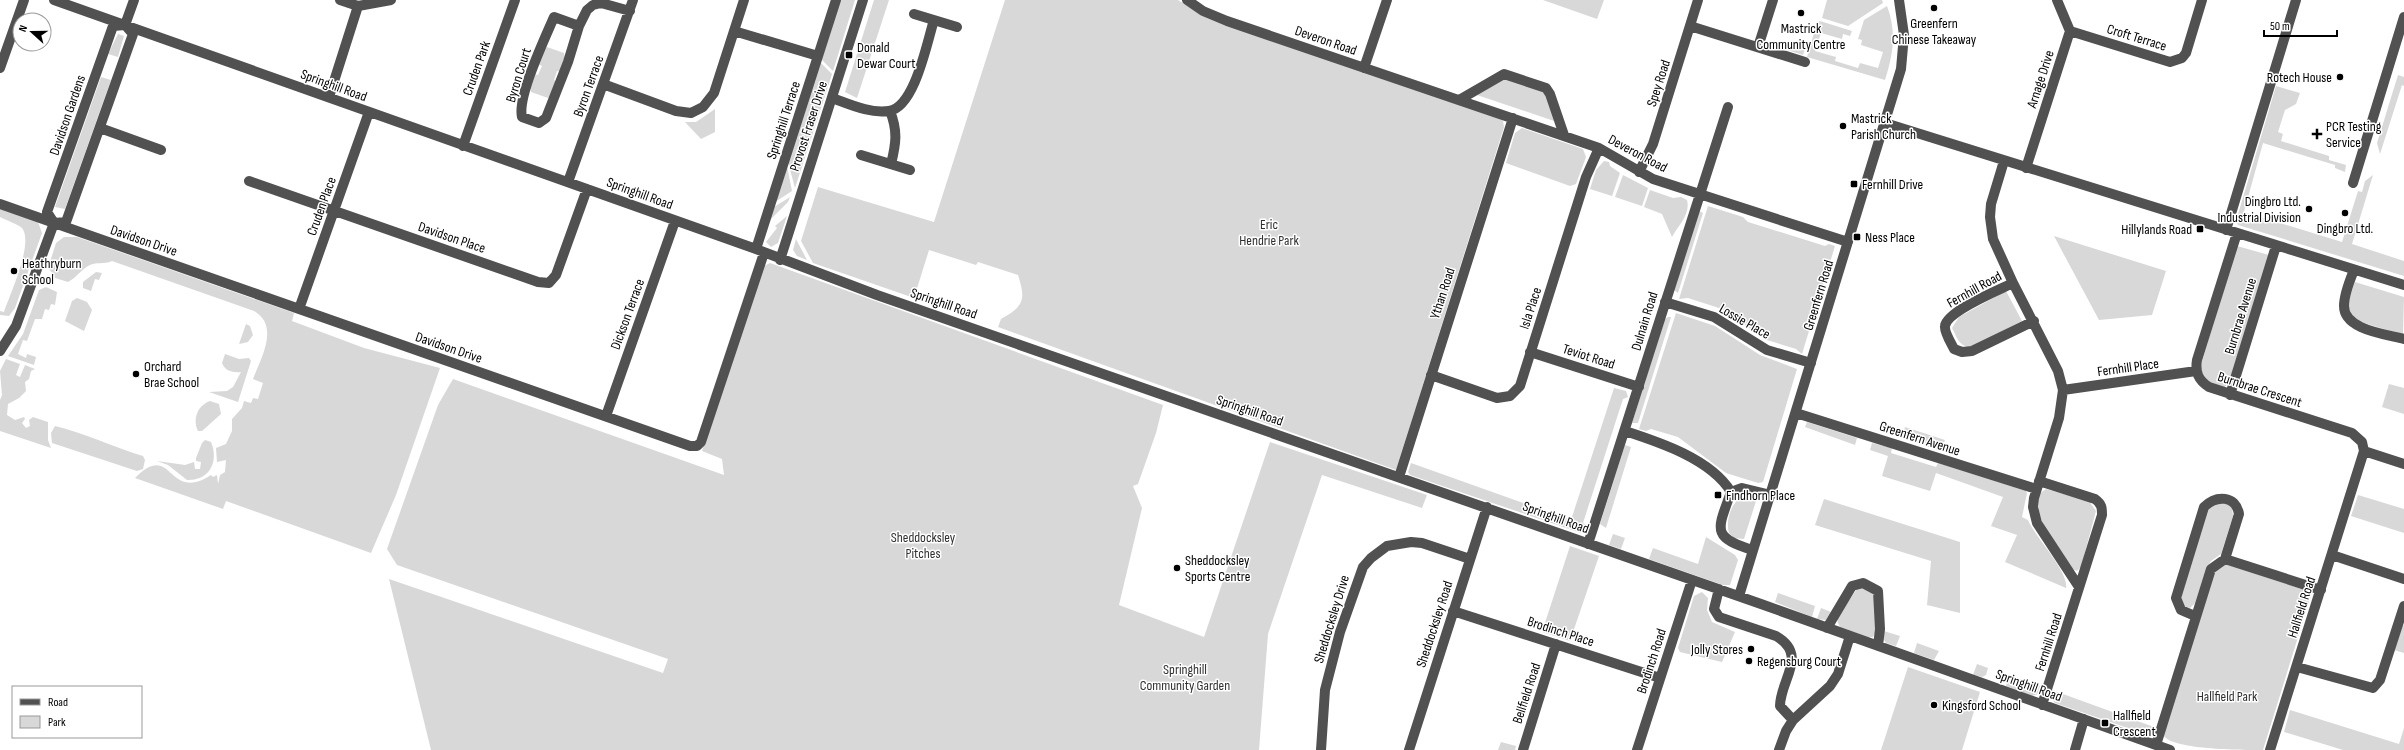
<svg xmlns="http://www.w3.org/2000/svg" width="2404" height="750" font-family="'Sofia Sans Condensed',sans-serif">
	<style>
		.green { fill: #d8d8d8 }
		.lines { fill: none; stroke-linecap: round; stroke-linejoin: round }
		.minor { stroke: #515151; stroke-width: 10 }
		.poi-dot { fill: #000; stroke: #fff; stroke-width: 1.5 }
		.labels { text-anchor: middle; stroke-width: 3; stroke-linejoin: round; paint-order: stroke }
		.poi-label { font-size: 14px; fill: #000; stroke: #fff; text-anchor: start }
		.street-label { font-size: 14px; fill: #000; stroke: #fff }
		.park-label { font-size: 14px; fill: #2f2f2f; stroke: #fff }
	</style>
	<rect width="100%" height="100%" fill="#fff"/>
	<path class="green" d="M840,0H855L833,71L821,59Z
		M874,0H889L857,98L845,92Z
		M1005,0H1178L1202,15L1498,117L1503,121L1504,127L1396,470L998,327L1001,319C1024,306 1026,300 1018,275L978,262L976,265L929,250L914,298L813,263L801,241L818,187L934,222Z
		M1543,0H1604L1597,19Z
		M1827,0H1882L1883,3L1848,26L1822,18Z
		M1887,6C1897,32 1893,55 1885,80L1807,57L1817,23L1820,21L1852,31L1850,36L1843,34L1842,39L1821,33L1815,51L1836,57L1835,61L1858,68L1860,63L1878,68L1883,52L1861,45L1862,40L1858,39L1864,20Z
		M118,34L124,36L118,57L108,54Z
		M1775,44H1798L1806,46L1803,55L1774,46Z
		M547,47L564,53L565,60L561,72L557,71L554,80L557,82L553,94L548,98L531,92L530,86L534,74L538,75L542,66L538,64L542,52Z
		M820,62L832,74L795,188L788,162Z
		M2398,75L2404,77V86L2402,85L2380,154L2377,143Z
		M101,77L111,80L65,209L55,207Z
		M1504,77L1544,92L1557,122L1474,94Z
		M2276,86L2300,93L2296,104L2285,110L2278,132L2283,134L2281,141L2329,156V160L2346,165L2345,172L2335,168V165L2263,143L2244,212L2342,242L2358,191L2362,192L2365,181L2373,175L2352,244L2404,261V276L2238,225L2236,221Z
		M715,109V132L701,139L685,122H696Z
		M1522,128L1583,149L1586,157L1576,184L1570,186L1506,163L1515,133Z
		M1604,161L1609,162L1610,166L1620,173L1612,196L1590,189L1596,170Z
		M787,166L792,191L775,202Z
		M1623,175L1648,188L1642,206L1615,197Z
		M1650,190L1673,198L1681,197L1687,200C1691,214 1678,226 1672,237L1662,214L1644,207Z
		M790,197L788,202L770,220L774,207Z
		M1708,206L1743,217L1748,222L1825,246L1829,244L1835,246L1802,354L1796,349L1767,340L1719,308L1688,298L1679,299Z
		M0,209L38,222L42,233L15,308L9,316L0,315V311L4,312C10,294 34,243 22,228C19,225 4,219 0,217Z
		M1699,211L1703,213L1678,293L1674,290Z
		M787,216L778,243L771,247L766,242L777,228L775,226Z
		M2054,236L2166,271L2152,315L2099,320Z
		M64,237H77L294,313L292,321L364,348L440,368L396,495L371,553L226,501L223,509L135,478C173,439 167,504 211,475L213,477L217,475L218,484L220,475L225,472L226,460L217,462L216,448L226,444L232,431V419L242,408L244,401L251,403L253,398L258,399L263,383L253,379C261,358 280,326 254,311L112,261C104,265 96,261 88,266C81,270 76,278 68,282L52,277L53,274L48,268L56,243Z
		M796,239L807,260L797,256L793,250Z
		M2237,246L2269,255L2229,382L2224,388L2206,381L2200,368Z
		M770,263L1163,405L1156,433L1138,484L1133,486L1142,508L1119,605L1204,637L1270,442L1427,495L1422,508L1322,475L1268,634L1259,750H431L389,579L663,673L668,659L397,565L387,549L438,405L453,379L724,475L722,459L702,451L762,267Z
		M96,272L102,273L99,280L95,279L91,291L83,288V282Z
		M2355,282L2404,297L2403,335L2358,321C2343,310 2350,296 2355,282Z
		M46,287L57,292L55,305L51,304L49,310L45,309L42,319H35L27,341L23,340L18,354L26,358L27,354L36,357L34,365L8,356L23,334L39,290Z
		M2006,291L2022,321L1971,347C1959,347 1957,337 1952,328L1959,317Z
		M77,298L87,302L92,310L84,331L65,321L72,301Z
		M1676,313L1715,326L1760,355L1797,369L1763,482L1758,483L1726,473L1678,437L1651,429L1646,431L1639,429Z
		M1668,317H1671L1638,423H1632L1665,319Z
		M246,324L250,326L253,335L248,342L239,344Z
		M225,354L239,359L249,358L251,361L238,402L209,392L227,391L233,387L241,372C233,373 225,371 222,363Z
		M6,359L20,364L16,375L20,377L25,365L35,369L31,371L29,379L25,382L26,391L19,398L8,404L7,415L15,420L24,417L25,419L22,423L26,428L30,426L29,420L33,417L48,422V440L51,448L0,431V400L2,395L0,371Z
		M2389,384L2404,388V414L2382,407Z
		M1614,388L1626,391L1628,397L1623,399L1583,523L1590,526L1581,533L1410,475L1408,472L1411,463L1571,520Z
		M210,401L219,404L221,414L202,431H198C192,419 198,405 210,401Z
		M1807,422L1857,438L1855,445L1805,427Z
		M55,426C85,433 113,447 143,456L145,460L143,469L137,471L52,443L51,433Z
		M1905,427L1945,440L1941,451L1902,438Z
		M205,440L211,442C219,461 210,481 187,480L168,465L157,461L185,465L194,462L195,469H200L201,462L196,461V458L202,443Z
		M1872,443L1892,448L1891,453L1936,467L1938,463L2025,489L2027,493L2022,517L2028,520C2035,537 2069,572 2066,588L2005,562L2017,535L1991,526L2003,497L1936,473L1930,491L1882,476L1888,456L1870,450Z
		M1625,445L1631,447L1606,528L1600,524Z
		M2046,489L2089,501L2096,511L2081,567L2077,571L2072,569C2057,546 2034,523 2039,494Z
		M1745,495L1757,498L1744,539L1734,538L1729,533C1725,520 1732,500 1745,495Z
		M2358,495L2404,509V533L2351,516Z
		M1824,499L1960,542V613L1927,605L1931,561L1815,525Z
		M2227,503L2232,508L2233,516L2221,554L2211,561L2206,569L2195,603L2190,608L2182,606L2180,599L2208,509L2213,504Z
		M1613,534L1625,538L1621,549L1609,545Z
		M1706,537L1735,555L1738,560L1730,585H1723L1649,559L1653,548L1698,564Z
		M1570,546L1599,556L1570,641L1542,632Z
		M2226,564L2312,592L2263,750C2244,750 2167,750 2163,734L2215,570Z
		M1861,587L1873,592L1876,596L1875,633L1873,637H1868L1840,627L1838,623L1837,618L1857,589Z
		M1702,592L1708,598L1707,610L1712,622L1735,632L1722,662L1680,652L1678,648L1694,596Z
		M1778,593L1815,606L1812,617L1775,602Z
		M1821,608L1831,612L1826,620L1817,619Z
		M2403,625L2404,626V653L2394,650Z
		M1884,631L1900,636L1896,646L1886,643L1884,640Z
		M1917,643L1939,651L1934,660L1914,653Z
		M1977,664L1988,668L1986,675L1982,677L1973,675Z
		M1908,667L1980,692L1962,750H1881Z
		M2009,675L2043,687L2041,693L2032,696L2006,686Z
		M2052,690L2154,727L2151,736L2055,703L2052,699Z
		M2290,710L2399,744L2404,728V750H2343L2284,732Z
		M1501,742L1516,746L1515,750H1498Z"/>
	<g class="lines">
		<path class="minor" d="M54,0L756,249L877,295L1761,604L2170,750
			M340,0L358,6
			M1187,0L1203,11L1227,21L1599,148L1653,179L1848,242
			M914,14L957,27
			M125,25L133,34L66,222L54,223L47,212L113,26Z
			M125,25L134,0
			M579,26L554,17C545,38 517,97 522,117L539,123L546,118L568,62L579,26L587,10L593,5L601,3L630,11
			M1690,26L1805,62
			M734,31L818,56
			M2070,31L2170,62L2182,58L2186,53L2202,0
			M1758,47L1773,0
			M0,68L24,0
			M1364,68L1387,0
			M603,84L676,111L691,113L703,107L714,93L744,0
			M329,97L358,6L391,0
			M832,98C849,104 870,114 889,111C915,107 927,42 934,20
			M1459,100L1504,74L1546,88L1550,94L1564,135
			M890,111C898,131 896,144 891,164
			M1885,123L2404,285
			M100,128L161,150
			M463,146L515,0
			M861,155L910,170
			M2004,161L1991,204L1990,217L1993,239L2013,283L2058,371L2063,390L2059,418L2034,498L2033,507L2037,523L2079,587
			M2026,168L2070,31L2057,0
			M1639,172L1653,144L1698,0
			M249,181L538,282L549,283L556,275L587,189
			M568,182L633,0
			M2353,183L2404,17
			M0,204L690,446H697L701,442L764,253
			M2226,230L2296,0
			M2237,233L2197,360C2195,372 2198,380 2209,387L2352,433L2362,442L2364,451L2404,464
			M756,249L836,0
			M780,260L863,0
			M2354,270C2350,280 2344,294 2344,306C2344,330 2386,334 2404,339
			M2013,283C1999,290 1947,311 1945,326C1944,332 1951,343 1954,349L1962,352L1972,351L2034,321
			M1665,302L1714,317L1767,350L1811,363
			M299,309L369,112
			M0,351L16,326L54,223
			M1530,352L1639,387
			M1431,375L1497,398L1510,396L1520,386L1586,177L1599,148
			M2063,390L2196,371
			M2230,395L2276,246
			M1796,413L2036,489
			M606,416L675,221
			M1625,431C1659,442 1711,459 1731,492
			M1399,477L1513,118
			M2039,481L2095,499C2102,504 2102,508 2102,515L2042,705
			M1588,544L1728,107
			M1753,550C1710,537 1718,529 1731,492L1742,488L1771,495
			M2332,555L2404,579
			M1719,589L1714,609L1719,617L1776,636C1809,655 1780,680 1780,706L1793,720
			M1739,596L1901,69L1904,35L1899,0
			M1453,611L1660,678
			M2195,616L2181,610L2176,598L2204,507C2216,495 2236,495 2239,514L2225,559
			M1827,628L1852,586L1863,583L1878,591L1880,629L1878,646
			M2297,667L2373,688L2380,680L2404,606
			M2156,745L2211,569L2225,559L2321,590
			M1321,750L1325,690L1340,632L1363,567L1371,558L1387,546L1411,542L1422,543L1470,559
			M1409,750L1487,507
			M1523,750L1556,644
			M1637,750L1692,580
			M1779,750L1786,731L1793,720L1830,686L1838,674L1850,636
			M2075,750L2084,719
			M2270,750L2364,451"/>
	</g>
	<g class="poi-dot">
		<circle cx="1934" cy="8" r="4"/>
		<circle cx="1801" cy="13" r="4"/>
		<rect x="845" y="51" width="8" height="8" rx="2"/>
		<circle cx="2340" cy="77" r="4"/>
		<circle cx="1843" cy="126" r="4"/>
		<path d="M2315 128h4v4h4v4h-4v4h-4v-4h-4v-4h4z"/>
		<rect x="1850" y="180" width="8" height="8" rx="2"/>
		<circle cx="2309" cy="209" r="4"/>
		<circle cx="2345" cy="213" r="4"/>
		<rect x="2196" y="225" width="8" height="8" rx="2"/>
		<rect x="1853" y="233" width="8" height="8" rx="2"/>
		<circle cx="14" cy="271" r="4"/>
		<circle cx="136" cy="374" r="4"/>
		<rect x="1714" y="491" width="8" height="8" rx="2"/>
		<circle cx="1177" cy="568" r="4"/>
		<circle cx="1751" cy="649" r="4"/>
		<circle cx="1749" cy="661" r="4"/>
		<circle cx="1934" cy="705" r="4"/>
		<rect x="2101" y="719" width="8" height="8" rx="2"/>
	</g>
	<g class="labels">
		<g class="poi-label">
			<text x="1934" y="28" text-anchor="middle">Greenfern<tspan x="1934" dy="16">Chinese Takeaway</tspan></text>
			<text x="1801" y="33" text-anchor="middle">Mastrick<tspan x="1801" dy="16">Community Centre</tspan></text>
			<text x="857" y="52">Donald<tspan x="857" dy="16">Dewar Court</tspan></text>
			<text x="2332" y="82" text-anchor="end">Rotech House</text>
			<text x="1851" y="123">Mastrick<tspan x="1851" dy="16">Parish Church</tspan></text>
			<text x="2326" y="131">PCR Testing<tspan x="2326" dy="16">Service</tspan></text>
			<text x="1862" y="189">Fernhill Drive</text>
			<text x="2301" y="206" text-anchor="end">Dingbro Ltd.<tspan x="2301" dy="16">Industrial Division</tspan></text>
			<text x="2345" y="233" text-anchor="middle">Dingbro Ltd.</text>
			<text x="2192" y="234" text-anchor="end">Hillylands Road</text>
			<text x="1865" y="242">Ness Place</text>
			<text x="22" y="268">Heathryburn<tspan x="22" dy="16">School</tspan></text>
			<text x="144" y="371">Orchard<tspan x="144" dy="16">Brae School</tspan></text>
			<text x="1726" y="500">Findhorn Place</text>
			<text x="1185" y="565">Sheddocksley<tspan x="1185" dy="16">Sports Centre</tspan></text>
			<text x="1743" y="654" text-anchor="end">Jolly Stores</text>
			<text x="1757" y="666">Regensburg Court</text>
			<text x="1942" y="710">Kingsford School</text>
			<text x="2113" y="720">Hallfield<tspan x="2113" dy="16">Crescent</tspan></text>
		</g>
		<g class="street-label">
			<text transform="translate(2137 37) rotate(17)" y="5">Croft Terrace</text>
			<text transform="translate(1326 40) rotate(19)" y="5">Deveron Road</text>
			<text transform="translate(476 68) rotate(-70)" y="5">Cruden Park</text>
			<text transform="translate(518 75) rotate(-73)" y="5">Byron Court</text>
			<text transform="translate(2040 79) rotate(-72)" y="5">Arnage Drive</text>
			<text transform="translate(1658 83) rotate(-72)" y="5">Spey Road</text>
			<text transform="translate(334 85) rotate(20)" y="5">Springhill Road</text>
			<text transform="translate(588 86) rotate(-70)" y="5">Byron Terrace</text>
			<text transform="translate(67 115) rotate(-71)" y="5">Davidson Gardens</text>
			<text transform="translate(783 120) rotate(-72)" y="5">Springhill Terrace</text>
			<text transform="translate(808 126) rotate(-72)" y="5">Provost Fraser Drive</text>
			<text transform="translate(1638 153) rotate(28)" y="5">Deveron Road</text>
			<text transform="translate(640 193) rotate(20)" y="5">Springhill Road</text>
			<text transform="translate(321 206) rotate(-70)" y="5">Cruden Place</text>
			<text transform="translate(452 237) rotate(19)" y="5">Davidson Place</text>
			<text transform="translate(144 240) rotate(19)" y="5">Davidson Drive</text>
			<text transform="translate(1974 289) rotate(-29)" y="5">Fernhill Road</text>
			<text transform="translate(1442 293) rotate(-72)" y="5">Ythan Road</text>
			<text transform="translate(1818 295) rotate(-73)" y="5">Greenfern Road</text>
			<text transform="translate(944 303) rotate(19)" y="5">Springhill Road</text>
			<text transform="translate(1530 308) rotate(-72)" y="5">Isla Place</text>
			<text transform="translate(627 314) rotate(-70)" y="5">Dickson Terrace</text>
			<text transform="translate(2240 316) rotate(-73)" y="5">Burnbrae Avenue</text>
			<text transform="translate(1644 321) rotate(-73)" y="5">Dulnain Road</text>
			<text transform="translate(1745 321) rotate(30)" y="5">Lossie Place</text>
			<text transform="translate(449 347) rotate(19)" y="5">Davidson Drive</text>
			<text transform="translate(1589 356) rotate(18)" y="5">Teviot Road</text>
			<text transform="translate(2128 367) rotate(-8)" y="5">Fernhill Place</text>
			<text transform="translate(2260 389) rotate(18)" y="5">Burnbrae Crescent</text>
			<text transform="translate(1250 410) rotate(19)" y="5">Springhill Road</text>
			<text transform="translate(1920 438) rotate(18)" y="5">Greenfern Avenue</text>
			<text transform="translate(1556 517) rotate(20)" y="5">Springhill Road</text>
			<text transform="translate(2301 607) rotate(-72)" y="5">Hallfield Road</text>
			<text transform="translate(1331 619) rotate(-73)" y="5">Sheddocksley Drive</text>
			<text transform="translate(1434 624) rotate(-72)" y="5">Sheddocksley Road</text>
			<text transform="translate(1561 631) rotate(18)" y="5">Brodinch Place</text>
			<text transform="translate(2048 642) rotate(-72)" y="5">Fernhill Road</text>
			<text transform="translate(1651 661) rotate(-72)" y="5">Brodinch Road</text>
			<text transform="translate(2029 685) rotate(20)" y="5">Springhill Road</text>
			<text transform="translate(1526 693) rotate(-72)" y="5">Bellfield Road</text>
		</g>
		<g class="park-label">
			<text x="1269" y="229">Eric<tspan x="1269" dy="16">Hendrie Park</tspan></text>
			<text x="923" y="542">Sheddocksley<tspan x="923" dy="16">Pitches</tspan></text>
			<text x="1185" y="674">Springhill<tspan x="1185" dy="16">Community Garden</tspan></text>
			<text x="2227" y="701">Hallfield Park</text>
		</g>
	</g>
	<rect x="12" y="686" width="130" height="52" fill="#ffffff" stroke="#999999"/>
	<rect x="20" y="699" width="20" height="6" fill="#515151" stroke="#999999"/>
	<text x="48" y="706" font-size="12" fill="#000000">Road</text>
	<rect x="20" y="716" width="20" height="12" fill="#d8d8d8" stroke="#999999"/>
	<text x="48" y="726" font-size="12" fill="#000000">Park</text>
	<g transform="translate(32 32) rotate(291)"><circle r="19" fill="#ffffff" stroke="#999999"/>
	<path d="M0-3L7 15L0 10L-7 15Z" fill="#000000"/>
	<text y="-6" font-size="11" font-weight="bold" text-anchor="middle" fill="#000000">N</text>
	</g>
	<path d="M2264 30v6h73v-6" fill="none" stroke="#000000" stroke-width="2"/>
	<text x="2270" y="30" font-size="12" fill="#000000" stroke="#ffffff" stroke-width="3" paint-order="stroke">50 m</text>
</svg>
